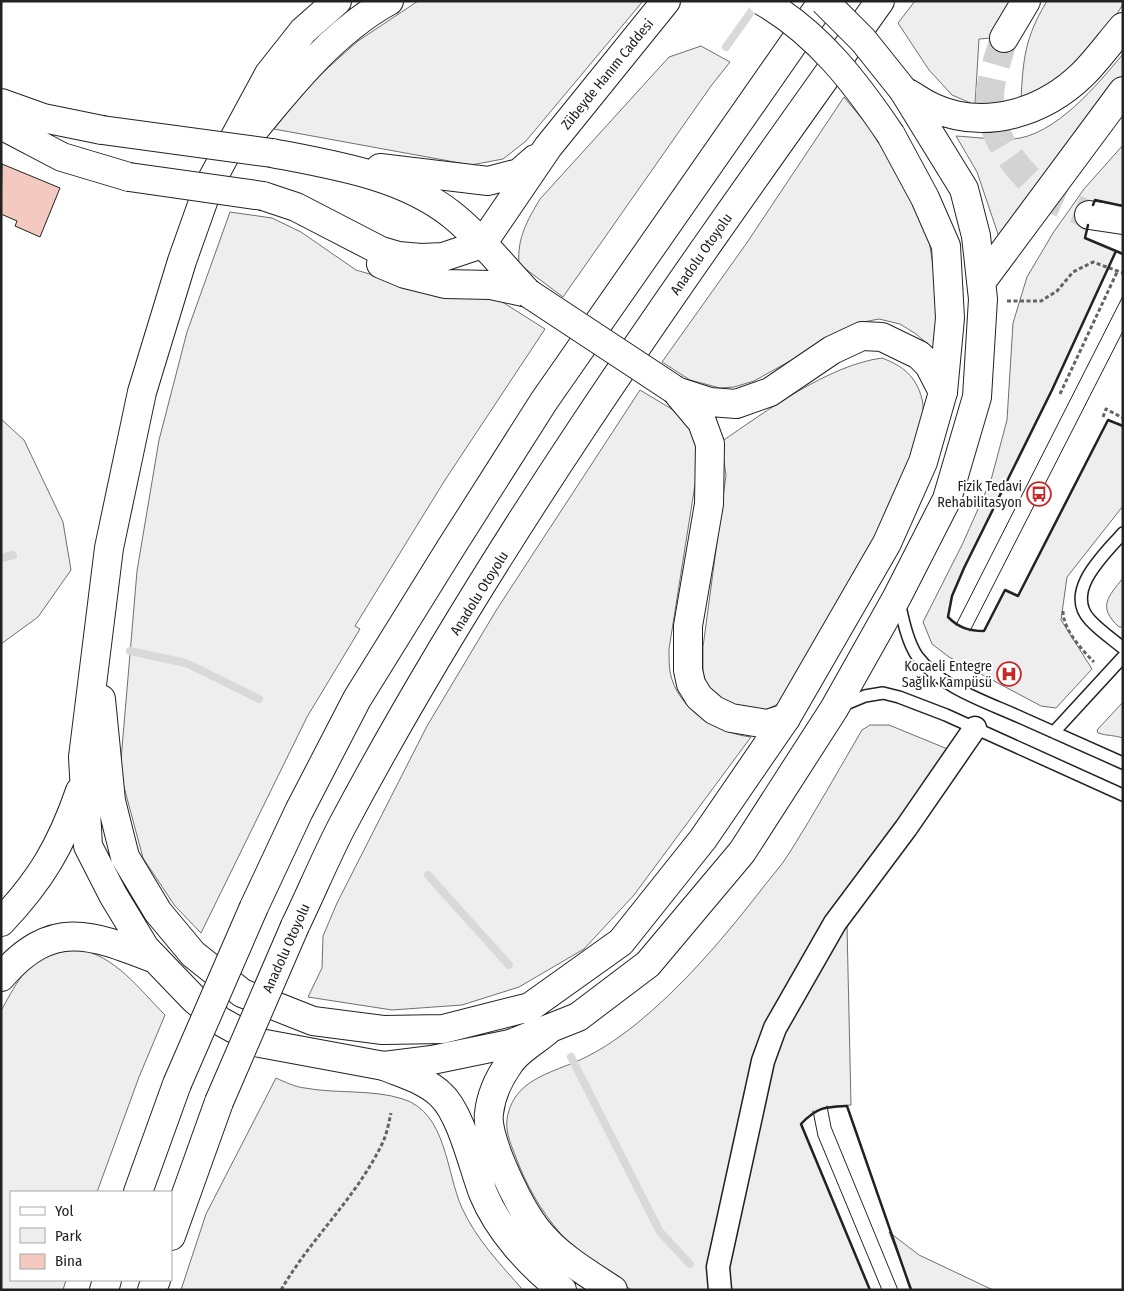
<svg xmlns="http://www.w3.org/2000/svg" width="1124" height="1291" font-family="'Fira Sans Condensed',sans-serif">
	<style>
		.green { fill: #eee; stroke: #6f6f6f }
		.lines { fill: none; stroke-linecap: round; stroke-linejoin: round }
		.stream { stroke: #d9d9d9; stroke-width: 8 }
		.building { fill: #f3c9c0; stroke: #222 }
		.primary-tunnel { stroke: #d3d3d3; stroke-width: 28; stroke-dasharray: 28 14; stroke-linecap: butt }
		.lane-casing { stroke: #222; stroke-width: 14 }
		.street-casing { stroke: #222; stroke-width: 25 }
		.secondary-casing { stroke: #222; stroke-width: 30 }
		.primary-casing { stroke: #222; stroke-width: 30 }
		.highway-casing { stroke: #222; stroke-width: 30 }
		.path { stroke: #646464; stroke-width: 3; stroke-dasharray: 4 2.5; stroke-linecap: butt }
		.lane { stroke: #fff; stroke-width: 11 }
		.street { stroke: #fff; stroke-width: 22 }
		.secondary { stroke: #fff; stroke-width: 28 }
		.primary { stroke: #fff; stroke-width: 28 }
		.highway { stroke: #fff; stroke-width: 28 }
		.tram { stroke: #222; stroke-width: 1 }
		.secondary-bridge-casing { stroke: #222; stroke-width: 30; stroke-linecap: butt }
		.primary-bridge-casing { stroke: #222; stroke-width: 30; stroke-linecap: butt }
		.highway-bridge-casing { stroke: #222; stroke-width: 30; stroke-linecap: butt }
		.secondary-bridge { stroke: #fff; stroke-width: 28 }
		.primary-bridge { stroke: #fff; stroke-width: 28 }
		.highway-bridge { stroke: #fff; stroke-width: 28 }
		.wall { stroke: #222; stroke-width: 2.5 }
		.labels { text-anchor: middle; stroke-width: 4; stroke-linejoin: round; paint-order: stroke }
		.street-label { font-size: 14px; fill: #222; stroke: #fff }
		.poi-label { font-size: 14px; fill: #222; stroke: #fff; text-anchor: end }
	</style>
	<rect width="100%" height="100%" fill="#fff"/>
	<path class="green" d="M418,1H643L526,141L503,159L471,165L274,129L311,83L358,41Z
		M915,1H1014L992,38L979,39L975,105L952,95L929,70L898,23Z
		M1047,1H1123V4L1098,45L1064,83L1021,100C1023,59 1025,37 1047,1Z
		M701,46L730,62L711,86L563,297L519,264C517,238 527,221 540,199L669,57Z
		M1123,54V79L1000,240L977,172L956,136C974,137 994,140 1013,139C1055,136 1098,84 1123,54Z
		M844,97L877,137L928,233L938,300L936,351L916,334L900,324L879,319L858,323L754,381L734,387L720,388L690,380L662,362L746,244Z
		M1123,145V206L1095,200L1085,238L1116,251L1052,390L964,568L952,596L948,617C959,628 969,631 984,631L1005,590L1018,596L1108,420L1123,426V506L1067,577L1061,620L1092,669L1056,708L1041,706L949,657L932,644L923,622L962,545L991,480L1007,420L1013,323L1027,277L1053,233L1084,189Z
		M230,212L272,218L301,232L356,270L390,280L496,298L545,329L445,480L355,626L360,629L307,717L201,933L175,906L143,858L120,772L137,571L159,440L187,332Z
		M882,358C903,366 916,376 922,399C936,450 814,648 785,701L765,710L724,704L707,687L703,672V647L726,475L721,442C766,411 829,365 882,358Z
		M640,390L670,408L689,423L697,439V472L669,649C669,656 669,665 670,672C677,709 717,733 751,737L634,895L584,949L519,987L462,1005L392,1010L308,997L322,968L323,936L337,903L427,726L497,609Z
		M1,419L24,440L63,522L71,570L38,617L1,644Z
		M1123,578V627H1119C1097,607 1108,597 1123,578Z
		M1123,702V738C1114,735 1107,736 1098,733L1097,730Z
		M870,725H889L950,750L847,926L851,1105C826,1107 819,1105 801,1124L870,1290H632C575,1259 537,1215 515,1155C510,1142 504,1129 508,1114C517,1076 558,1072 588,1056C604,1048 621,1036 635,1025C682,987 721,941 758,894C768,880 781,867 790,852C815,812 838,771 862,730Z
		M77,949C115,955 139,989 165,1015L139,1077L97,1192H11V1280H66L63,1290H1V1011C13,989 27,960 53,952C60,949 69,950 77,949Z
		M276,1078C285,1082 295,1087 305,1088C337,1094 372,1089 403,1099C447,1113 446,1173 462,1208C476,1239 501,1265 523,1290H181L206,1214Z
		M889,1232L919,1255L993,1290H912Z"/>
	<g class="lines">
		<path class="stream" d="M726,47L758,2
			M1,558L13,555
			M130,651L186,663L259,699
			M428,875L509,965
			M571,1057L660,1232L690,1264"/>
	</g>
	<path class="building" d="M2,164L60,188L40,237L15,226L17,221L1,214Z"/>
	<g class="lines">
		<path class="primary-tunnel" d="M1004,38C998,59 988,84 990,106C992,141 1023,178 1050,197C1061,205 1077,209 1089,215"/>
		<g class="lane-casing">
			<path id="lane" d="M1123,533C1105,554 1063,591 1090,620C1099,630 1112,639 1123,648
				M899,602C903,619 907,641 917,656C941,688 987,702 1022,718C1055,733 1089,748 1123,763
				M841,706L865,696L883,693L899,697L946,715L1123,795
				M1054,732L1123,657"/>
		</g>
		<g class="street-casing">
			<path id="street" d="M720,1290L718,1267L763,1061L775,1028L835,923L906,828L975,728"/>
		</g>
		<g class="secondary-casing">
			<path id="secondary" d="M1,103L43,118L102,130
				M1,125L62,157L129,177
				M272,153C333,165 401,175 451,214C479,236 503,267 528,293
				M380,168L488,181L519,173L535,159
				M263,196L296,207L381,251L398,256L421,258L443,257L482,244L548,147L666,1
				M381,264L405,274L445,284L491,285L528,293
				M675,390L702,422L710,444L709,504L688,626V670L691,684L699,697L714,710L731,718L767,724L786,718
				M676,391L710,402L736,404L770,392L832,350L862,336L882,337L919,355L929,365L943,392
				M546,1032C535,1041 517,1051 509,1064C499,1078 491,1096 489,1113C485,1139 521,1210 538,1231C558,1256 587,1273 613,1290
				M384,1066C403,1074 426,1080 441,1095C461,1113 473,1167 483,1193C498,1230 530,1265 562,1290"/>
		</g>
		<g class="primary-casing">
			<path id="primary" d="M337,1L303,31L269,74L209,185L182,261L142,392L109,548L83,757L88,846L113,895L145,948L194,999L220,1021L260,1043L384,1066L432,1060L510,1044L578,1017L648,964L742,852L834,709L897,597L947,499L977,397L983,299L976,236L964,189L903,90
				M1004,38L1026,1
				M904,91C914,96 924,104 934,108C986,131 1044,112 1083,74C1097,60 1110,42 1123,27
				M250,135C290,86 333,32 389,1
				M1089,215L1123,220
				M982,281L1123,91
				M101,699L111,801L125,857L158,912L193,954L242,993L313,1021L383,1030L443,1029L530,1007L621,942L703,839L786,718L887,543L923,462L943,392L950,318L946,246L925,198L891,135
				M1,922C41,880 61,846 80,791
				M1,977C52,918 91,934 155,959"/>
		</g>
		<g class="highway-casing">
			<path id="highway" d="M254,907L299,811L357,699L450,549L544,401L823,1
				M295,926C311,893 325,859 342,826C496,536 690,268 880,1
				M138,1192L177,1084
				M171,1236L219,1102
				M104,1290L107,1280
				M152,1290L156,1280"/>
		</g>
		<path class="path" d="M1007,301H1041L1057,291L1073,272L1093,262L1123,273
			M1060,394L1118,270
			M1103,417L1106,409L1123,418
			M1063,611C1063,629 1081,649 1094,662
			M281,1290C311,1238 357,1197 383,1142C387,1133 389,1122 391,1113"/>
		<use href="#lane" class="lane"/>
		<use href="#street" class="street"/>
		<use href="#secondary" class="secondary"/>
		<use href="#primary" class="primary"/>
		<use href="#highway" class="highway"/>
		<path class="tram" d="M956,625L1123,296
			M970,631L1123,331
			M827,1106L831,1127L898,1290
			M813,1111L818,1136L882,1290"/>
		<g class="secondary-bridge-casing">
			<path id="secondary-bridge" d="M102,130L272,153
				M129,177L263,196
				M528,293L675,390"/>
		</g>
		<g class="primary-bridge-casing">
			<path id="primary-bridge" d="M762,1C818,33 856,83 891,135
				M824,1L863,40L903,90"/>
		</g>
		<g class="highway-bridge-casing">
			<path id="highway-bridge" d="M177,1084L254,907
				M219,1102L295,926"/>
		</g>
		<use href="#secondary-bridge" class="secondary-bridge"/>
		<use href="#primary-bridge" class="primary-bridge"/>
		<use href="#highway-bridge" class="highway-bridge"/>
		<path class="wall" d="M1093,205L1095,200L1123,206
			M1088,225L1085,238L1123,254
			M1116,251L1052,390L964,568L952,596L948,617C959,628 969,631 984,631L1005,590L1018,596L1108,420L1123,426
			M870,1290L801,1124C817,1107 825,1107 847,1106L911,1290"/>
	</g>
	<defs>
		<g id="bus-ring" transform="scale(1.25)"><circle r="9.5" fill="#fff" stroke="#c62828" stroke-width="1.5"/><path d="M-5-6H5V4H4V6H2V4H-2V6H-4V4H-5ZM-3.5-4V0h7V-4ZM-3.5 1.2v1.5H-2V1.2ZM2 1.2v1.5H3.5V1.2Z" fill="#c62828"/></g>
		<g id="hospital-ring" transform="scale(1.25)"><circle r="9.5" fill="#fff" stroke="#c62828" stroke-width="1.5"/><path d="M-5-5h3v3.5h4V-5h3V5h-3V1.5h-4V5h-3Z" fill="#c62828"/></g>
	</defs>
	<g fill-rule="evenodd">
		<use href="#bus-ring" x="1039" y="494"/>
		<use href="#hospital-ring" x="1009" y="674"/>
	</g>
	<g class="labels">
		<g class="street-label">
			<text transform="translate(607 74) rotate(-51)" y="5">Zübeyde Hanım Caddesi</text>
			<text transform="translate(701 254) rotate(-55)" y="5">Anadolu Otoyolu</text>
			<text transform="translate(479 593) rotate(-58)" y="5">Anadolu Otoyolu</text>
			<text transform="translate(286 948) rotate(-66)" y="5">Anadolu Otoyolu</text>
		</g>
		<g class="poi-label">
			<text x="1022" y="491">Fizik Tedavi<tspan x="1022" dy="16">Rehabilitasyon</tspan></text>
			<text x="992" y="671">Kocaeli Entegre<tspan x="992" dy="16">Sağlık Kampüsü</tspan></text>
		</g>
	</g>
	<rect width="1124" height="1291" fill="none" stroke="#222222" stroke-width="5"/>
	<rect x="10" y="1191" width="162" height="90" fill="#ffffff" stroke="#a7a7a7"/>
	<rect x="20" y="1207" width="25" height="8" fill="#ffffff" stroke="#a7a7a7"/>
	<text x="55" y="1216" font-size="15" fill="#222222">Yol</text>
	<rect x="20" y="1228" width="25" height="15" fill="#eeeeee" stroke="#a7a7a7"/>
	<text x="55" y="1241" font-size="15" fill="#222222">Park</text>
	<rect x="20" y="1254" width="25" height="15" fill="#f3c9c0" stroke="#a7a7a7"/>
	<text x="55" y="1266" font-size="15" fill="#222222">Bina</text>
</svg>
